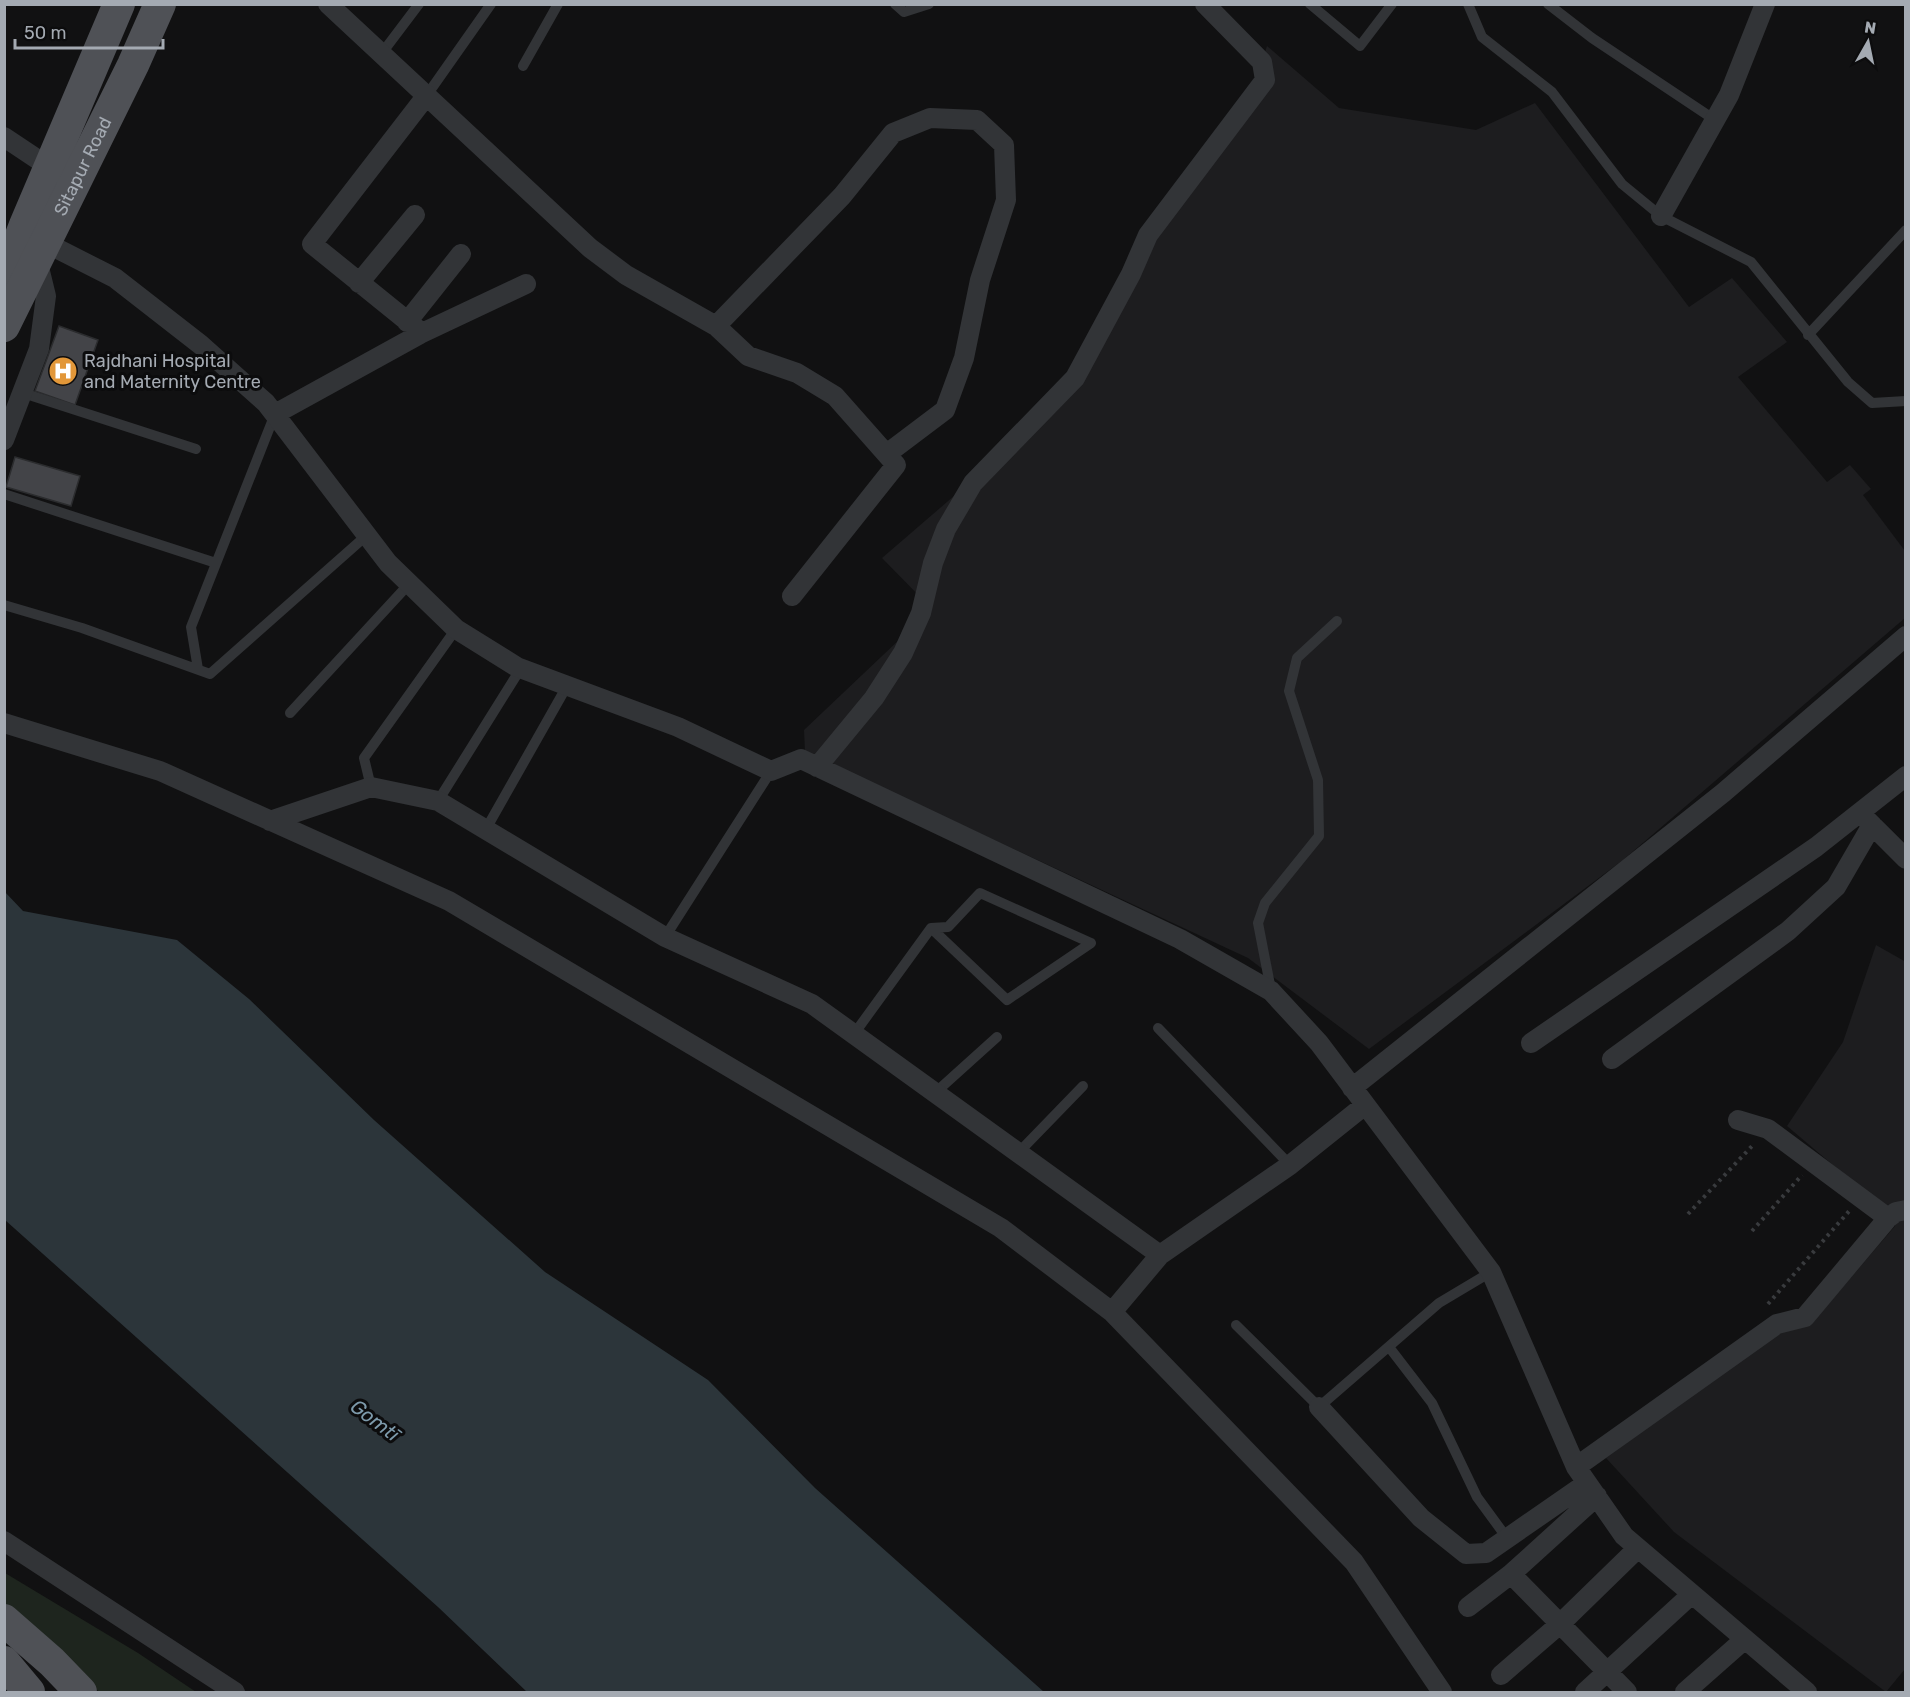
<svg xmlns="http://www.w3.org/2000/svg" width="1910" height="1697" font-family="Rubik,sans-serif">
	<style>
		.built { fill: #1d1d1f }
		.green { fill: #1e251e }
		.water { fill: #2c353a }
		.building { fill: #434448; stroke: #2b2c2e; stroke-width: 1.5 }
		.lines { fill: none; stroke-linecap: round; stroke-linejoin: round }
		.path { stroke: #393b3e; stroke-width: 4; stroke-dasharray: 3 4.5; stroke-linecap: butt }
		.service { stroke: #323437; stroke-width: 10 }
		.minor { stroke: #323437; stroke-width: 20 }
		.primary { stroke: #4f5156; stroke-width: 32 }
		.labels { text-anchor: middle; stroke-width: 6; stroke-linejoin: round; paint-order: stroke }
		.street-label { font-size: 18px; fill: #a4aab2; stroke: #0c0c0d }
		.poi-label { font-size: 18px; fill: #a4aab2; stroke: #0c0c0d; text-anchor: start }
		.water-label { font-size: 20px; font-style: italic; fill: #7d9aab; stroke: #0c0c0d }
	</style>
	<rect width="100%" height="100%" fill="#111112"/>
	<path class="built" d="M1267,46L1339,108L1476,130L1535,103L1689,307L1732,278L1787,342L1738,377L1827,482L1850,465L1871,489L1863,495L1905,551V618L1623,860L1369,1049L1248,958L805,752L804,730L920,620L929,606L882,558L998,458L1070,371L1098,331L1142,227L1246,110Z
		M1876,945L1906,962L1905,1669L1886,1692L1674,1532L1606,1458L1780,1331L1811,1324L1895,1226L1887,1211L1787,1126L1843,1042Z"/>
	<path class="green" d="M5,1573L138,1653L196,1692H99L83,1674L5,1606Z"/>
	<path class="water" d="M5,892L23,911L177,940L249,999L374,1120L545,1272L708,1380L815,1488L1044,1692H527L438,1607L5,1220Z"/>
	<path class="building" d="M59,326L98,340L75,405L35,391Z
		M15,457L80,476L71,506L6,487Z"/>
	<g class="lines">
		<path class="path" d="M1688,1214L1753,1145
			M1752,1231L1802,1175
			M1768,1304L1850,1210"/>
		<path class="service" d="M895,4L904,12L929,4
			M1310,4L1360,46L1392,4
			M1468,4L1482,37L1552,92L1622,184L1661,216L1751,262L1848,382L1872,403L1906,401
			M1548,4L1592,38L1715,120
			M382,53L419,4
			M523,66L558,4
			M427,95L491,4
			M1808,335L1906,230
			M23,393L196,449
			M4,494L216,563
			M4,605L82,628L210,674L367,535
			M198,669L191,627L275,414
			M290,713L409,584
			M371,787L364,758L456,629
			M438,801L521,668
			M486,829L567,686
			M931,928L1007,1000L1091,943
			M665,937L771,771
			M1271,990L1258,923L1265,903L1319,836L1318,780L1289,691L1297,658L1337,621
			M1158,1028L1290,1165
			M854,1034L931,928L948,927L980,893L1091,943
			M936,1092L997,1037
			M1019,1152L1083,1086
			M1236,1325L1319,1407L1439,1303L1491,1272
			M1389,1347L1432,1403L1477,1497L1507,1538"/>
		<path class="minor" d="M328,4L590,248L626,275L716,326L748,356L797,373L835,396L896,465L792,596
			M4,137L49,167
			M1661,216L1729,95L1765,4
			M44,242L115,278L201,345L266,403L388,563L456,629L517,667L678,727L771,771L801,759L1180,939L1271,991L1319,1043L1491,1272L1576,1467L1624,1536L1807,1692
			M359,283L415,215
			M407,322L461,254
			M716,326L842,196L893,133L930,118L977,120L1004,145L1006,200L980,280L964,358L945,410L888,453
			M422,333L312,244L427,95
			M275,414L422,333L526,284
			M4,440L39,349L46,296L37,259
			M4,723L160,771L449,901L1001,1228L1112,1312L1160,1255
			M817,767L874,698L903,653L921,613L933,563L946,529L973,483L1075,378L1131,274L1148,235L1265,80L1262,62L1205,4
			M1864,817L1906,859
			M270,821L371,787L438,801L665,937L812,1004L1160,1255L1290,1165L1365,1105
			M1531,1043L1816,847L1906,776
			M1612,1059L1788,931L1836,887L1872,825
			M1352,1088L1723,793L1906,636
			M1888,1218L1896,1212L1906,1210
			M1112,1312L1354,1562L1442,1692
			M1319,1407L1421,1518L1466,1554L1486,1553L1587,1483
			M1576,1467L1777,1324L1805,1317L1888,1218L1768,1129L1738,1120
			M4,1541L235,1692
			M1511,1574L1627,1692
			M1468,1607L1511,1574L1597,1496
			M1501,1675L1560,1624L1638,1548
			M1585,1692L1692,1594
			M1685,1692L1745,1639"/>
		<g class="primary">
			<path d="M4,280L25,225L119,4"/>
			<path id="s1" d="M4,326L133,65L160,4"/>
			<path d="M4,1620L52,1662L81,1692"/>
			<path d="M4,1662L29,1692"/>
		</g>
	</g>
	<defs>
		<g id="hospital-disc" transform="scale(1.5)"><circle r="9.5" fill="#e29739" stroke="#0c0c0d"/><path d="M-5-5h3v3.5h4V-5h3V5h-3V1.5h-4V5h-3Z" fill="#fff"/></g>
	</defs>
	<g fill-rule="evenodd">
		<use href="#hospital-disc" x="63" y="371"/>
	</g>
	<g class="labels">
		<g class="street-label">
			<text dy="6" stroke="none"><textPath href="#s1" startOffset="178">Sitapur Road</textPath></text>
		</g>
		<g class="poi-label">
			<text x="84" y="367">Rajdhani Hospital<tspan x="84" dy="21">and Maternity Centre</tspan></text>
		</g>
		<g class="water-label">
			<text transform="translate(375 1420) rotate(37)" y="7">Gomtī</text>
		</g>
	</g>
	<rect width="1910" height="1697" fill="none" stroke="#a4aab2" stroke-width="12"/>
	<g transform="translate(1868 42) rotate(9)" stroke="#0c0c0d" stroke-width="4.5" paint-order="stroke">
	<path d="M0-4.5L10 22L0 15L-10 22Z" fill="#a4aab2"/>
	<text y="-9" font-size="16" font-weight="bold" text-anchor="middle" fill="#a4aab2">N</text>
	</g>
	<path d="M15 39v9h148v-9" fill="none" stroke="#a4aab2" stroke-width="3"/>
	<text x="24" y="39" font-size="18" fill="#a4aab2" stroke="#0c0c0d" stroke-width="4.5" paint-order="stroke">50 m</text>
</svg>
